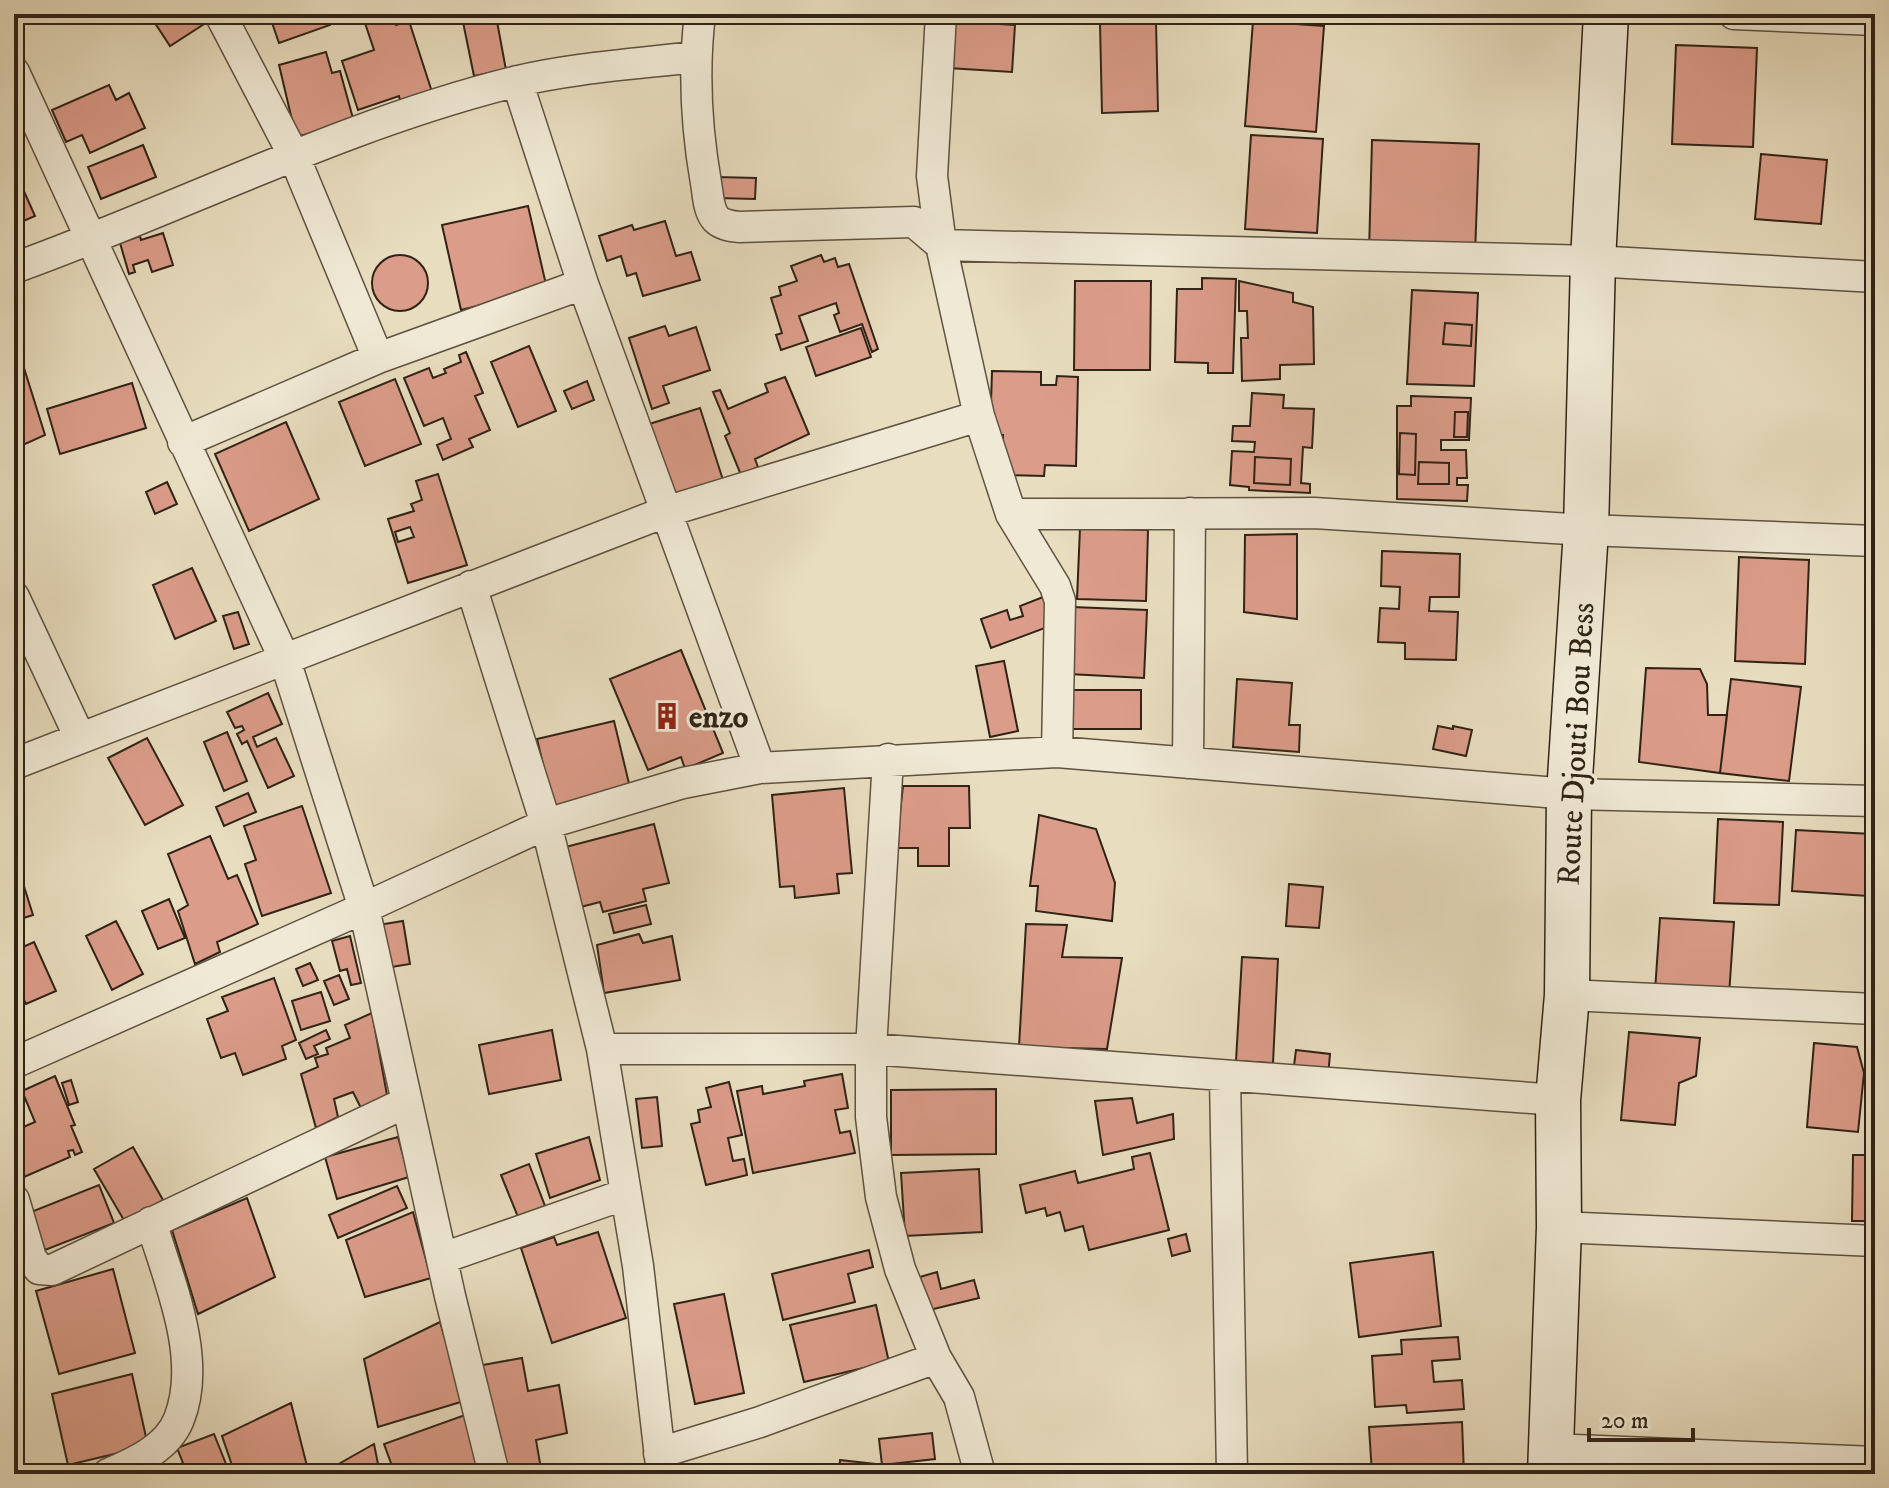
<svg xmlns="http://www.w3.org/2000/svg" width="1889" height="1488" font-family="'IM FELL DW Pica',serif">
	<style>
		.building { fill: #db9c89; stroke: #302316; stroke-width: 2; fill-rule: evenodd }
		.lines { fill: none; stroke-linecap: round; stroke-linejoin: round }
		.street-casing { stroke: #5e5240; stroke-width: 33 }
		.secondary-casing { stroke: #302316; stroke-width: 47 }
		.street { stroke: #f0e9d5; stroke-width: 30 }
		.secondary { stroke: #f0e9d5; stroke-width: 44 }
		.labels { text-anchor: middle; stroke-width: 6; stroke-linejoin: round; paint-order: stroke }
		.poi-label { font-size: 32px; font-weight: bold; fill: #302316; stroke: #f0e9d5; text-anchor: start }
		.street-label { font-size: 32px; fill: #302316; stroke: #f0e9d5 }
	</style>
	<rect width="100%" height="100%" fill="#e8ddbf"/>
	<filter id="stains"><feTurbulence type="fractalNoise" baseFrequency=".0025" numOctaves="4"/><feColorMatrix values="0 0 0 0 .2 0 0 0 0 .09 0 0 0 0 .02 0 0 0 .5 -.17"/></filter>
	<radialGradient id="worn" r=".72"><stop offset=".6" stop-color="#630" stop-opacity="0"/><stop offset="1" stop-color="#630" stop-opacity=".3"/></radialGradient>
	<path class="building" d="M149,14H213L215,17L170,46Z
		M269,14H326L330,25L279,43Z
		M362,14H393L396,25L409,21L433,95L401,105L399,96L358,110L342,61L374,50Z
		M496,16L506,70L474,76L463,22Z
		M951,21L1015,25L1012,72L948,68Z
		M1253,21L1324,26L1316,132L1245,126Z
		M1156,22L1158,111L1102,113L1100,24Z
		M1676,45L1757,48L1753,147L1672,144Z
		M326,52L332,73L340,71L354,122L296,137L279,65Z
		M109,85L116,100L129,93L145,128L90,153L82,135L66,142L52,110Z
		M1251,135L1323,139L1317,233L1245,229Z
		M1372,140L1479,144L1475,255L1369,252Z
		M14,141L23,161L14,165Z
		M143,145L156,177L101,199L88,167Z
		M1761,154L1827,160L1821,224L1755,219Z
		M717,177L756,178L755,199L717,198Z
		M19,180L35,216L14,225V182Z
		M528,206L547,289L461,310L442,225Z
		M665,221L676,256L691,252L700,280L643,296L636,273L627,276L621,256L607,261L599,236L632,225L634,230Z
		M163,233L173,265L152,272L148,260L133,265L135,272L129,274L120,243L140,236L141,240Z
		M821,255L824,262L835,258L838,267L849,264L878,349L872,352L862,324L840,332L834,315L839,313L836,303L799,316L808,341L781,350L776,335L782,333L771,298L781,295L779,287L797,281L791,266Z
		M372 283a28 28 0 1 1 56 0a28 28 0 1 1-56 0Z
		M1202,278L1236,279L1233,373H1208V363L1175,362L1177,289H1202Z
		M1075,281H1151L1150,370H1074Z
		M1239,281L1293,293V302L1313,307L1314,364L1280,365V379L1242,381L1241,338H1248L1247,311H1239Z
		M1412,290L1478,293L1474,386L1407,384ZM1445,323L1472,325L1471,346L1443,344Z
		M1445,323L1472,325L1471,346L1443,344Z
		M665,326L669,336L696,327L710,370L663,386L669,403L652,409L629,338Z
		M861,328L871,357L816,376L806,347Z
		M529,346L556,411L518,427L491,362Z
		M466,352L483,393L475,396L490,430L469,439L473,447L443,460L437,445L451,439L443,418L424,426L404,378L429,368L433,378L446,373L444,369L461,362L459,355Z
		M24,368L45,435L14,449V372Z
		M992,371L1041,372V385H1056L1057,376L1078,377L1076,466L1045,465L1044,476L1002,475L1003,435H990Z
		M785,377L809,434L755,459L758,467L741,475L725,436L730,433L713,392L720,390L728,409L768,392L765,384Z
		M395,379L421,444L365,466L339,402Z
		M587,381L594,400L572,409L564,391Z
		M132,383L146,428L60,454L47,409Z
		M1252,393L1284,395L1283,408L1314,409L1312,448L1303,447L1301,483L1310,484V493L1249,490V487L1230,485L1232,451L1254,452L1255,442L1232,441L1233,426H1250ZM1255,457L1291,459L1290,485L1254,483Z
		M1411,396L1471,398L1469,440H1441V450H1466L1467,478H1457V485H1468L1467,501L1397,499V406H1411ZM1455,412H1468L1467,437H1454ZM1400,433L1416,434L1415,475L1399,474ZM1419,462L1449,463V484H1418Z
		M700,408L723,480L666,499L643,426Z
		M1455,412H1468L1467,437H1454Z
		M286,422L319,499L249,531L215,454Z
		M1400,433L1416,434L1415,475L1399,474Z
		M1255,457L1291,459L1290,485L1254,483Z
		M1419,462L1449,463V484H1418Z
		M438,474L467,565L408,583L388,519L414,511L411,504L422,500L416,481ZM410,527L414,537L398,542L395,532Z
		M167,482L177,504L155,514L146,492Z
		M1080,528L1148,530L1146,601L1077,599Z
		M1297,534V619L1244,612L1245,535Z
		M1382,551L1460,554L1459,597H1430L1429,611L1458,612L1456,660L1405,659V643L1378,642L1380,608L1399,609L1400,587L1381,586Z
		M1739,557L1809,560L1805,664L1735,661Z
		M192,568L216,621L175,639L153,585Z
		M1043,597L1053,625L991,648L981,619L1007,610L1010,620L1023,616L1020,606Z
		M1072,607L1147,610L1144,678L1069,674Z
		M238,612L249,644L234,649L223,616Z
		M681,650L723,753L685,769L681,757L648,770L610,679Z
		M1004,661L1018,731L990,737L976,666Z
		M1646,668L1700,669L1707,684L1708,715H1727L1720,773L1639,762Z
		M1237,679L1292,683L1289,725H1300L1299,752L1233,747Z
		M1731,679L1801,687L1789,781L1720,773Z
		M1065,690H1141V729H1065Z
		M268,693L282,724L253,737L257,747L276,738L294,776L268,788L247,741L242,744L237,734L244,730L242,726L235,728L227,712Z
		M614,721L632,796L555,815L537,739Z
		M1875,725V783H1870Z
		M1438,726L1453,729V726L1472,730L1466,756L1433,749Z
		M227,732L247,781L224,791L204,742Z
		M147,738L183,805L145,825L108,758Z
		M903,786H969L970,828H949V866H918V848H896Z
		M844,788L852,873L837,874L839,893L795,898L794,886L780,887L772,795Z
		M248,793L256,812L224,826L216,807Z
		M302,806L331,893L262,916L245,864L256,860L244,826Z
		M1039,815L1096,829L1115,883L1112,921L1036,911L1038,886H1030Z
		M1718,819L1783,822L1779,905L1714,903Z
		M654,824L669,883L643,889L646,901L603,912L600,902L573,909L558,849Z
		M1796,830L1872,834L1868,896L1792,891Z
		M210,836L228,879L237,875L258,924L217,942L220,952L195,964L178,911L188,905L168,854Z
		M22,880L33,915L14,921V883Z
		M1289,884L1323,887L1319,928L1286,926Z
		M169,899L185,938L158,949L142,911Z
		M646,905L651,924L614,933L609,914Z
		M1660,918L1734,922L1729,995L1655,991Z
		M116,921L143,974L112,990L86,936Z
		M403,921L410,964L385,968L378,925Z
		M1026,924L1067,925L1062,957L1122,958L1107,1049L1019,1047Z
		M639,934L643,943L672,936L680,980L604,993L597,945Z
		M350,936L361,983L351,985L347,969L340,971L332,941Z
		M34,942L56,991L26,1004L20,992L14,995V951Z
		M1242,957L1278,959L1273,1063L1236,1061Z
		M310,963L318,980L303,986L296,969Z
		M339,975L349,999L334,1005L324,981Z
		M274,978L296,1040L282,1046L286,1059L243,1075L235,1053L221,1058L207,1019L228,1011L222,997Z
		M321,992L330,1021L301,1030L292,1001Z
		M372,1013L387,1095L362,1110L353,1092L334,1099L338,1117L316,1128L301,1074L318,1067L315,1058L328,1054L326,1048L350,1038L345,1025Z
		M326,1030L330,1039L314,1046L318,1054L306,1059L299,1043Z
		M552,1030L561,1080L489,1094L479,1045Z
		M1629,1032L1700,1038L1696,1076L1679,1083L1675,1125L1621,1120Z
		M1814,1043L1857,1047L1864,1073L1858,1132L1807,1127Z
		M1296,1050L1330,1054L1328,1077L1293,1073Z
		M842,1074L848,1108L835,1110L840,1133L850,1131L855,1153L753,1173L737,1091L762,1086L763,1094L805,1086L804,1081Z
		M55,1076L75,1125L71,1126L82,1152L75,1155L73,1150L68,1151L70,1157L17,1180L14,1167L23,1164L14,1144V1131L35,1122L22,1091Z
		M71,1080L78,1102L69,1105L62,1083Z
		M729,1082L742,1135L728,1138L733,1161L744,1159L747,1175L706,1185L691,1124L700,1122L698,1110L711,1107L706,1088Z
		M996,1089V1154L891,1155V1090Z
		M657,1097L662,1146L642,1148L636,1099Z
		M1132,1098L1137,1123L1173,1114L1174,1139L1103,1155L1095,1101Z
		M398,1137L409,1177L337,1199L325,1157Z
		M589,1137L600,1180L550,1198L536,1154Z
		M133,1147L163,1200L125,1222L94,1169Z
		M1150,1153L1169,1230L1089,1250L1083,1226L1065,1231L1060,1212L1047,1216L1045,1208L1026,1213L1020,1185L1075,1171L1078,1183L1134,1169L1132,1157Z
		M1853,1155H1875V1221H1852Z
		M529,1164L545,1206L518,1217L501,1175Z
		M979,1169L982,1232L905,1236L901,1173Z
		M99,1185L114,1223L45,1250L31,1212Z
		M397,1186L407,1208L338,1238L329,1215Z
		M247,1198L275,1277L198,1314L172,1230Z
		M413,1212L431,1278L365,1297L346,1240Z
		M598,1232L626,1318L552,1343L521,1248L554,1237L557,1245Z
		M1186,1234L1190,1251L1172,1256L1168,1239Z
		M869,1250L873,1267L848,1274L855,1302L783,1320L772,1274Z
		M1433,1252L1441,1326L1359,1337L1350,1263Z
		M113,1269L135,1353L59,1374L36,1291Z
		M937,1272L941,1289L974,1280L979,1298L921,1312L913,1279Z
		M724,1294L744,1393L695,1404L674,1304Z
		M876,1305L889,1362L804,1382L790,1325Z
		M440,1322L464,1401L378,1427L364,1359Z
		M1458,1337L1460,1359L1432,1361L1434,1382L1462,1380L1464,1409L1407,1413L1406,1405L1375,1407L1372,1356L1402,1354L1401,1340Z
		M522,1358L528,1391L559,1385L567,1433L536,1440L541,1469L497,1474L477,1366Z
		M132,1374L148,1446L68,1465L52,1394Z
		M291,1403L309,1474H235L222,1436Z
		M465,1415L486,1474H395L384,1444Z
		M1462,1422L1464,1474H1372L1369,1427Z
		M932,1433L935,1459L882,1465L879,1439Z
		M214,1434L230,1474H157L183,1463L177,1448Z
		M374,1444L380,1474H321Z
		M840,1460L875,1464V1474L839,1472Z"/>
	<g class="lines">
		<g class="street-casing">
			<path id="street" d="M220,14L294,156L378,358
				M700,14C693,72 696,126 706,183C708,194 708,210 716,219C722,225 731,226 739,227L914,222L941,245L1593,261L1875,277
				M941,14L932,176L941,245L979,416L1011,514L1055,586L1060,601L1057,752
				M1734,14L1875,20
				M14,72L285,660L364,908L450,1296L494,1474
				M517,81L583,284L760,768
				M14,268C181,208 341,125 514,82C572,68 635,64 695,57
				M183,442L378,358L583,284
				M1011,514L1314,513L1586,530L1875,541
				M471,586L546,824L602,1049L638,1266L662,1474
				M14,597L80,738
				M888,759L871,1049V1117L881,1197L900,1269L936,1358L959,1397L980,1474
				M1188,763L1190,513
				M14,764L665,512L979,416
				M1567,995L1875,1009
				M602,1049H871L1558,1100
				M14,1063L364,908L546,824L683,783L760,768L1057,752L1569,794L1875,801
				M1225,1076L1232,1474
				M14,1200L31,1258L39,1269L52,1270L407,1102
				M1559,1227L1875,1241
				M443,1258L626,1194
				M1550,1449L1875,1462
				M659,1453L760,1422L936,1358
				M108,1474C134,1463 168,1448 179,1419C203,1359 169,1281 151,1222"/>
		</g>
		<g class="secondary-casing">
			<path id="secondary" d="M1550,1474L1559,1227L1558,1100L1567,995L1569,794L1586,530L1593,261L1606,14"/>
		</g>
		<use href="#street" class="street"/>
		<use href="#secondary" class="secondary"/>
	</g>
	<defs>
		<g id="building-bare" transform="scale(2.16)"><path d="M-4-6H4V6H1V3H-1V6H-4ZM-2.5-4.3h1.7v1.8h-1.7ZM.8-4.3h1.7v1.8H.8ZM-2.5-1h1.7V.8h-1.7ZM.8-1h1.7V.8H.8Z" fill="#8f2418" stroke="#f0e9d5" stroke-width="2.5" paint-order="stroke"/></g>
	</defs>
	<g fill-rule="evenodd">
		<use href="#building-bare" x="667" y="716"/>
	</g>
	<g class="labels">
		<g class="poi-label">
			<text x="689" y="727">enzo</text>
		</g>
		<g class="street-label">
			<text transform="translate(1575 744) rotate(-87)" y="11">Route Djouti Bou Bess</text>
		</g>
	</g>
	<rect width="1889" height="1488" fill="none" stroke="#e8ddbf" stroke-width="48"/>
	<rect x="16" y="16" width="1857" height="1456" fill="none" stroke="#302316" stroke-width="4"/>
	<rect x="24" y="24" width="1841" height="1440" fill="none" stroke="#302316" stroke-width="2"/>
	<path d="M1589 1428v12h104v-12" fill="none" stroke="#302316" stroke-width="4"/>
	<text x="1601" y="1428" font-size="24" fill="#302316" stroke="#f0e9d5" stroke-width="6" paint-order="stroke">20 m</text>
	<rect width="100%" height="100%" filter="url(#stains)"/>
	<rect width="100%" height="100%" fill="url(#worn)"/>
</svg>
